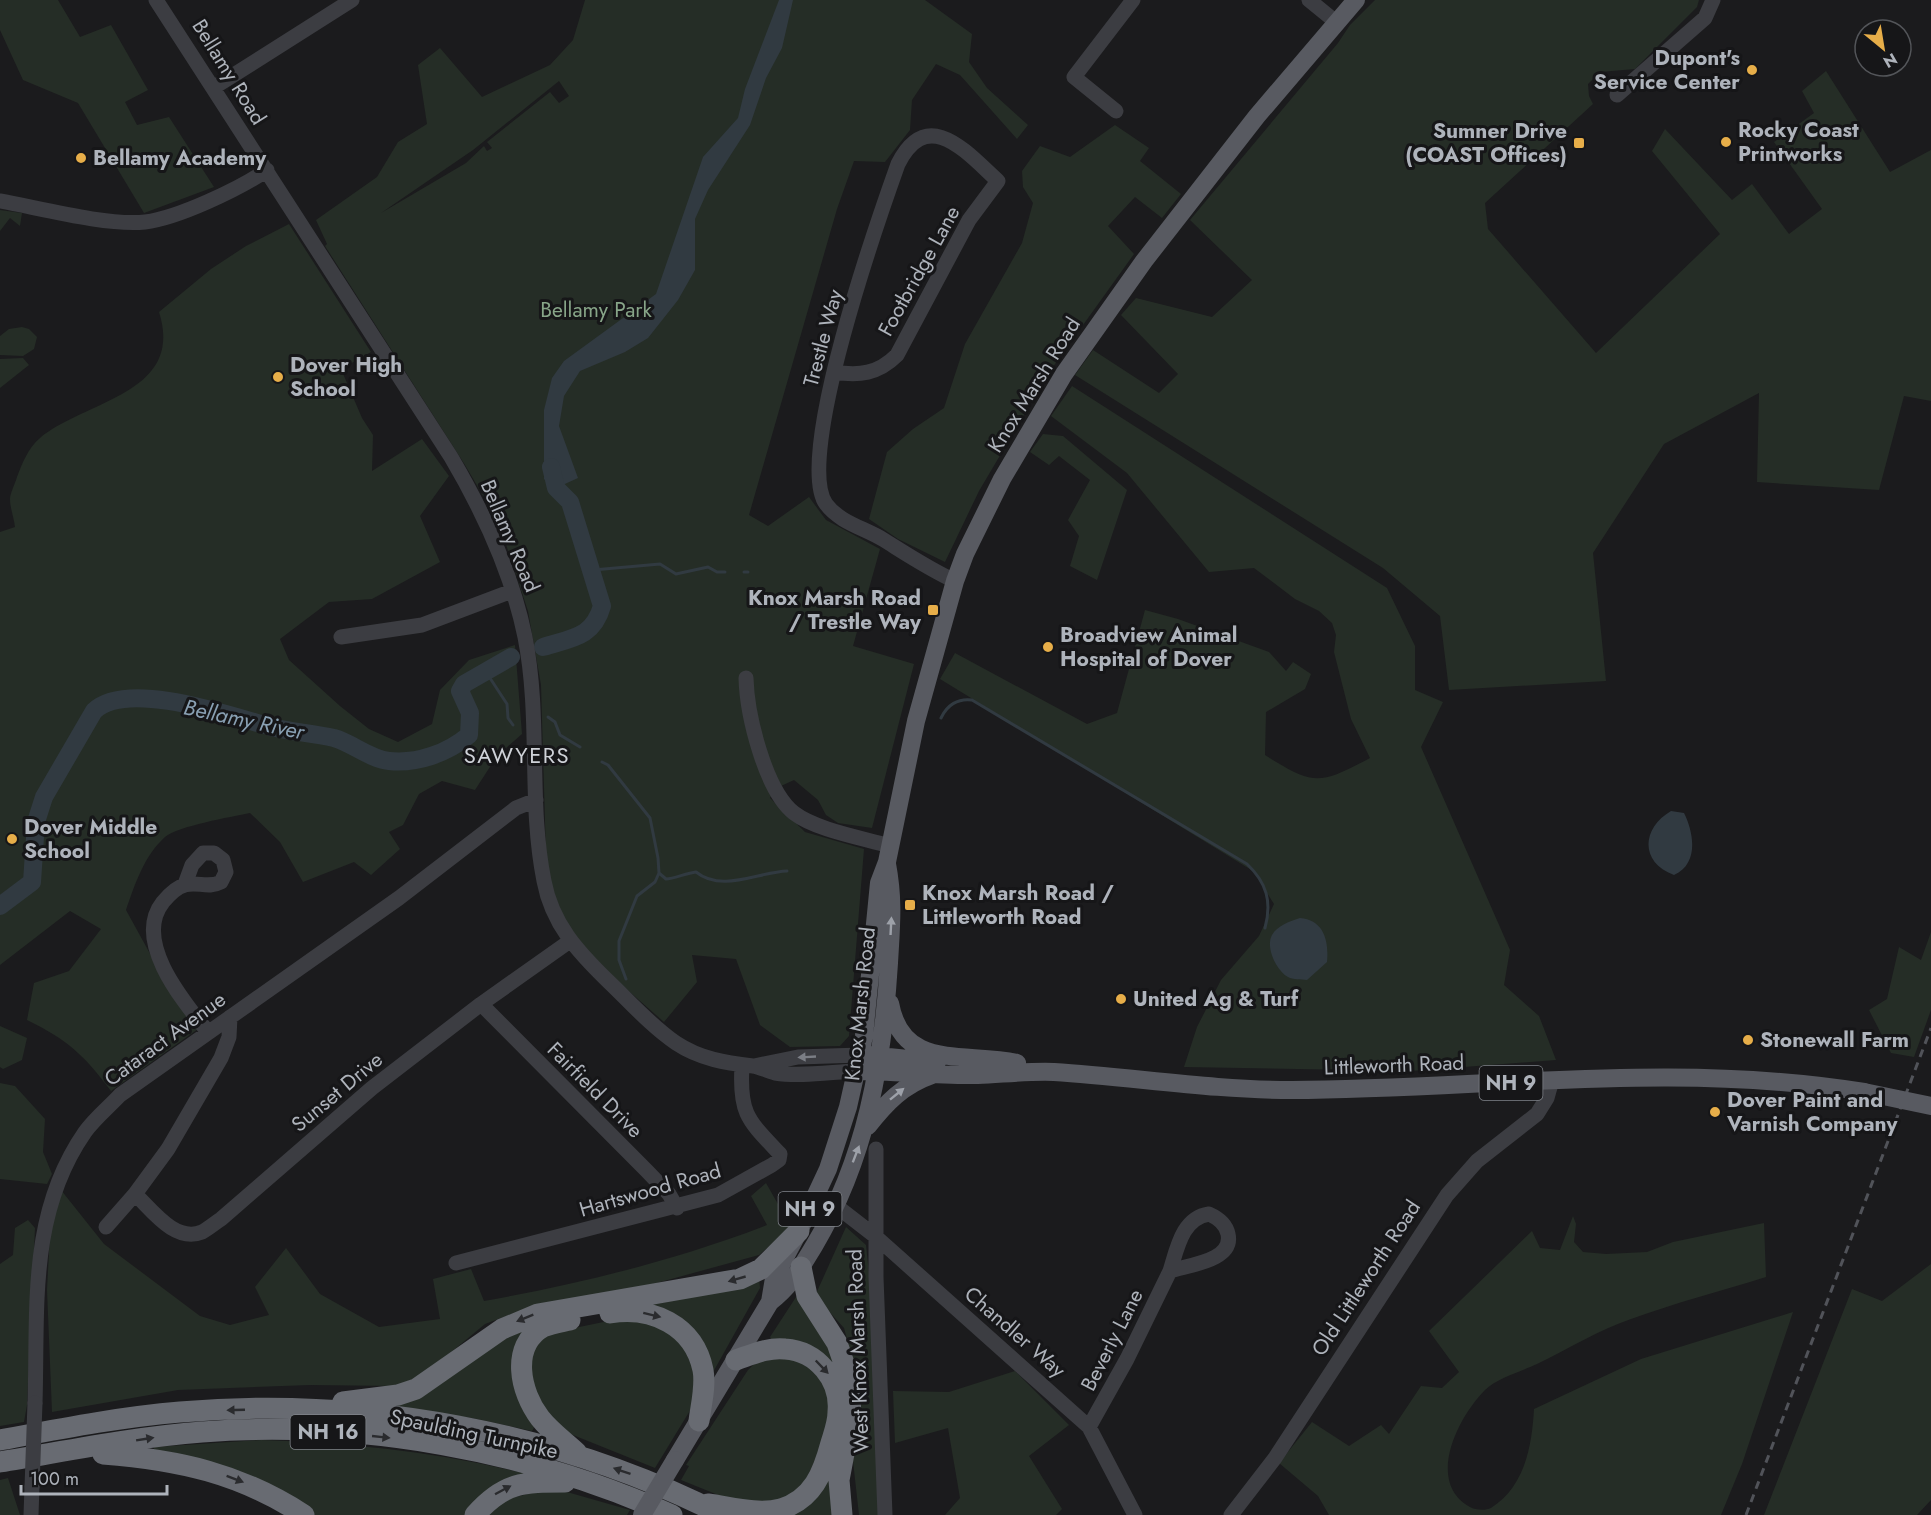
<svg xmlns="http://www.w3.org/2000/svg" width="1931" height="1515" font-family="Jost,sans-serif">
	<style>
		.green { fill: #252d26; fill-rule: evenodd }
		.water { fill: #313a41 }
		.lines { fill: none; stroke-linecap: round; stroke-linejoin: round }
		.stream { stroke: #313a41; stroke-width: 3 }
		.river { stroke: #313a41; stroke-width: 18 }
		.minor { stroke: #3c3d42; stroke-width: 15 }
		.major { stroke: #585a61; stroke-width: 18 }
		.highway { stroke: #686b72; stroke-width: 21 }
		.rail { stroke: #515359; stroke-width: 3; stroke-dasharray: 8 6; stroke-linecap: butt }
		.minor-bridge { stroke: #3c3d42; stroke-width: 15 }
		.major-bridge { stroke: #585a61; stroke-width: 18 }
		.oneway { fill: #9da1a9 }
		.oneway2 { fill: #7b7e85 }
		.oneway3 { fill: #2a2b2e }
		.poi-dot { fill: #e7ae49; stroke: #161618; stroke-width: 2 }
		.labels { text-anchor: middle; stroke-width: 6; stroke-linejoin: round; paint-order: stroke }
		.shield { fill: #161618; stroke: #80848a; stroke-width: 1.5 }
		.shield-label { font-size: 20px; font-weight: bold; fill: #aeb3bb }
		.poi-label { font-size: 21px; font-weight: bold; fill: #aeb3bb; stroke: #161618; text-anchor: start }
		.street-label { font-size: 21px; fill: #aeb3bb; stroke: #161618 }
		.park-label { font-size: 21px; fill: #87a588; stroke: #161618 }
		.water-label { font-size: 22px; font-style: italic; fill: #89a0b3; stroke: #161618 }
		.neighbourhood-label { font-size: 22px; letter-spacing: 1.5px; fill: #cfd2d8; stroke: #161618 }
	</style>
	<rect width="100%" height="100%" fill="#1b1b1d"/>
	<path class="green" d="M0,0H58L80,37L111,25L148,90L125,102L137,125L169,117L214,187L144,213L78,103L23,80L0,30Z
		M585,0H925L972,34L969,62L987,88L1028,125L1017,139L960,75L936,64L912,100L910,130L885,162L854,161L837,209L749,515L768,526L809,497L826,520L880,549L853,646L914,664L872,828L838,823L826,815L818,800L794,780L781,786L779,781L770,798L805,832L864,849L849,1036L840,1046L790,1047L760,1025L736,959L692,955L697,982L664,1022L599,965L573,934L554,898L546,856L541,685L528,611L499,523L465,465L325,246L327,244L316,220L377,177L398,142L427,124L418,65L440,48L482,97L550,65L573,40ZM559,81L569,96L559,103L550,92L487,142L492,148L487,151L484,146L466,163L381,213L473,150Z
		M1375,0H1699L1697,7L1635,69L1600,72L1588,84L1589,96L1593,104L1485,203L1488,229L1596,353L1720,234L1652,151L1665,129L1732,200L1752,184L1789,234L1822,209L1774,142L1814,113L1802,91L1826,71L1890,172L1931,150V401L1904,396L1879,490L1757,482L1759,393L1664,444L1593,553L1606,681L1449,690L1440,616L1383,568L1075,375L1093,350L1159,393L1178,374L1121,315L1136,298L1212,317L1252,280L1190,220L1338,43L1350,25Z
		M1115,125L1149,148L1140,161L1181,194L1162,218L1135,197L1108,226L1134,254L1050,371L979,491L945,562L898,539L869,519L887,452L913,429L944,408L965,344L1022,243L1033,203L1023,187L1022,171L1040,146L1070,157Z
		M0,210L22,213L20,226L10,218L0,231Z
		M289,224L371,352L341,369L362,418L373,435L372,471L422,439L449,476L420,516L440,562L372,599L329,602L280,639L289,660L340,706L369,729L398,742L432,724L440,690L469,660L515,645L522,734L497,756L475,790L442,781L419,794L403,825L389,832L400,849L371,875L354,862L303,882L280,842L250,813C231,817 178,826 165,837C144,856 135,884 126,910L170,990L198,1029L111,1091C84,1055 68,1040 27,1020L34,983L69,971L101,929L70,911L0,965V532L15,527C14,518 10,508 10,499C10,493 15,484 17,477C22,464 28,448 40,438C86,400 185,394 159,312L211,269L246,246Z
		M22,327L29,329L37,337L34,349L23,356L0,355V336L9,329Z
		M23,358L29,365L0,388V359Z
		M1072,386L1387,588L1415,646V690L1443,702L1421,747L1510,950L1504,985L1539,1016L1556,1060L1411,1071L1184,1067L1197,1027L1221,980L1259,936L1274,904L1253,871L940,679L955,653L1087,724L1117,713L1145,610L1178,619L1269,652L1286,671L1293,662L1311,674L1305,689L1266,712L1265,755C1314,786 1319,785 1370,758L1351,719L1334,652L1336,635L1332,623L1319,611L1295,599L1254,568L1209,572L1127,473L1051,416Z
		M1043,434L1063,436L1127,490L1097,580L1070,566L1079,536L1068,520L1090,480L1059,456L1049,465L1030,452Z
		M1931,932V1010L1914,1057L1891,1053L1869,1010L1887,999L1899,947L1921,960Z
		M0,1026L27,1038L22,1060L3,1069L0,1067Z
		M0,1083L15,1086L45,1119L43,1152L52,1174L47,1184L0,1179Z
		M766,1183L791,1227L759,1255L653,1284L536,1305L485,1324L425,1374L397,1386L310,1385L178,1390L52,1412L47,1290L50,1233L61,1190L104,1244L200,1316L230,1325L269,1315L255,1287L286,1248L320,1294L379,1327L440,1319L433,1279L471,1269L484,1301C580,1284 676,1260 767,1225L751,1196Z
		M1573,1216L1576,1224L1574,1242L1583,1252L1606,1254L1647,1252L1673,1242L1764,1223L1766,1277C1721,1291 1675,1303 1631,1319C1599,1330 1568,1349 1537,1364C1522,1371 1497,1378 1485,1390C1458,1417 1425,1482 1470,1507C1475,1510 1485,1511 1491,1508C1525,1487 1532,1445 1534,1409L1641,1359L1793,1312L1742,1464L1721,1515H1329L1318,1496L1279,1463L1312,1422L1349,1446L1381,1425L1389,1434L1421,1386L1442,1388L1459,1372L1429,1331L1532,1231L1540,1248L1560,1250Z
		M28,1220L35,1228L27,1405L24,1422L0,1426V1264L13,1255L15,1228Z
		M846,1227L866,1245L874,1320L880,1515H859L853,1461L858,1420L855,1367L844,1328L815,1296Z
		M1931,1264V1500L1917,1515H1764L1852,1289L1882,1301Z
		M759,1277L760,1288L707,1383L700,1354L629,1308L555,1320L526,1339L537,1423L532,1431L477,1419L389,1406L518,1328Z
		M798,1294C832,1328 854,1375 847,1424C841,1455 832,1482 839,1515H779C819,1505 827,1481 836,1444C839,1431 844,1417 844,1403C842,1366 809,1342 774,1344L770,1337Z
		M623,1318L667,1328L695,1363L694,1404L655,1468L568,1433L539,1407L527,1363L532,1349L550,1333Z
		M783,1353L825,1377L832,1422L798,1498L743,1505L681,1480L689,1466L686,1465L748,1370L753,1365Z
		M1015,1371L1069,1425L1029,1456L1062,1509L1056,1515H945L960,1498L948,1428L895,1443L893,1391L949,1392Z
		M261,1440C351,1443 438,1452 527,1474L469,1515H313L153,1453L154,1447Z
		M8,1478L20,1515H0V1480Z
		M553,1488L630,1510L627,1515H481L494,1502Z"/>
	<path class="water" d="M779,0H793L782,48L766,78L750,125L708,190L695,219V270L678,300L648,338L625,352L580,371L564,396L559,426L578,478L556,488L544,479V410L552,378L564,361L656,294L703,157L738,118L745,89Z
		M1671,811L1684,813C1694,833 1699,864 1674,875C1639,862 1642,828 1671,811Z
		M1300,918C1324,920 1329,941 1327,962L1307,980C1301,979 1293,980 1288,977C1277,971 1265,948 1272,935C1277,926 1290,921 1300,918Z"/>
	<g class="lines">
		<path class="stream" d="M593,570L660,564L676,574L708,567L717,572H725
			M744,572H748
			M486,672L507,704L508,718L513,725
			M548,717L555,722L560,735L580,747
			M941,718C947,705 958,698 972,700L1247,864C1267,883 1272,902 1265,928
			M602,762L608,765L650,818L658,858L659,873L655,882L637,896L619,941V960L626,979
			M659,873L666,879C674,879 686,873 696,872C722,893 758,872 787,871"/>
		<path class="river" d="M543,647C571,638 593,638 602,606L570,502L556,488L551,467
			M0,906L32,882L36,822L44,797L94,711C127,679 232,716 271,727C291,732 313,733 334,738C352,743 370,759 389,761C417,764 448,753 469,735L470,713L460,691L464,684L511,657"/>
		<path class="minor" d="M156,0L451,457C484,513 512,573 525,637C541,718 528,801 544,881C552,924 578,952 609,982C630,1002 651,1026 676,1043C700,1059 726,1063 753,1066C760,1067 767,1071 775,1073C800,1077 831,1072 856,1071
			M1309,0L1336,22
			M213,88L352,0
			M1617,95L1705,18L1713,0
			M1116,111L1074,77L1133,0
			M0,201C39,208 107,226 145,222C178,218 239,189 267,170
			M834,372C859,376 878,374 897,355L969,220L998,181C967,153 928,105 898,164C878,220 794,459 826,504C840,523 865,528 884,540C908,555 929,569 955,581
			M341,637L422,625L512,591
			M746,678C747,715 765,790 794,813C816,830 863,838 890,846
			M185,884L192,865L203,853H214L223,860L226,872L221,882C208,889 197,881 185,885C177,887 168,896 163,902C132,941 184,1002 208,1032
			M481,1004L647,1171L669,1194L677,1208
			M230,1017L229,1037L221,1058L168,1149L135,1194C152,1210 175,1243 202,1232C208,1229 215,1223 221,1219L372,1088L481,1004L570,941
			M754,1066L798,1057L861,1055
			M876,1149V1277L885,1515
			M835,1205L875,1236L1089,1427L1135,1515
			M1209,1214C1218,1218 1226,1224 1228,1234C1234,1261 1188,1265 1170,1271C1177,1249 1182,1218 1209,1214Z
			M106,1227L135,1194
			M456,1263L718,1195L772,1165L779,1160L780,1154C748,1120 739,1114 742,1066
			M35,1403C38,1307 28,1214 85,1132C95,1118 109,1107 120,1095L399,898L516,808L536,800
			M1089,1427L1127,1359L1170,1271
			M31,1515L32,1487
			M1231,1515L1275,1458L1447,1195L1477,1161L1537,1114L1547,1098L1552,1080"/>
		<path class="major" d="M890,1003C902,1072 966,1051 1017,1063
			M869,1055L937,1062
			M856,1071C897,1071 938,1076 978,1075C1003,1074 1028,1071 1054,1072C1133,1077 1212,1090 1292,1090C1484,1089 1673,1061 1864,1092
			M868,1126C886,1103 903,1085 932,1075
			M770,1302C791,1286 800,1269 814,1246C866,1159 883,1062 889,963C891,927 894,901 887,864
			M675,1460L770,1302L774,1278L799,1231L828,1169L848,1107L864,1036L879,883L887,862L916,721L955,581L965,554L1002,479L1064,374L1144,261L1257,116L1356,0"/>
		<path class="highway" d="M801,1267L807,1296L837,1343L849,1378L851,1416L839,1480L842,1515
			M610,1313C651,1306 694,1325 703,1370C706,1386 701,1405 699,1421
			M570,1320C561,1322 552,1323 543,1327C510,1346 520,1392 540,1418C550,1431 564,1441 577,1453
			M343,1402L398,1395L416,1389L502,1329L538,1314L740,1279L761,1269L799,1231
			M0,1440C59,1429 120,1417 180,1412C364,1396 557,1431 722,1515
			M103,1454C179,1460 239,1473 304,1515
			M0,1462C67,1451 135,1437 202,1432C361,1420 528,1450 672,1515
			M708,1504C731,1507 757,1515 781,1509C813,1499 823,1473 831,1443C834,1433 838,1423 838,1412C841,1380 817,1351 785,1349C768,1347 751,1355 736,1360
			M475,1515C504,1482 523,1482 565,1482"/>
		<path class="rail" d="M1746,1515L1931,1028"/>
		<path class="minor-bridge" d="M32,1487L35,1403"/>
		<path class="major-bridge" d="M1864,1092L1931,1106
			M642,1515L675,1460"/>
	</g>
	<defs><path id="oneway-solid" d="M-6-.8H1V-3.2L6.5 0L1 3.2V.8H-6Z" transform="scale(1.5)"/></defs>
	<g class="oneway">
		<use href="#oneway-solid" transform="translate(891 926) rotate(-87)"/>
		<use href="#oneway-solid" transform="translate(897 1094) rotate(-39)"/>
		<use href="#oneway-solid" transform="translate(856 1154) rotate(-69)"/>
	</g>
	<use class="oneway2" href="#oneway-solid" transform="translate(807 1057) rotate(177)"/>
	<g class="oneway3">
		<use href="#oneway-solid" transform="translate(737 1279) rotate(164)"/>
		<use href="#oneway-solid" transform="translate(652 1315) rotate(14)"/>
		<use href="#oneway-solid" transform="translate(525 1318) rotate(158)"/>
		<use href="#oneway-solid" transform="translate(822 1367) rotate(46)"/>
		<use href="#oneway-solid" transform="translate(236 1410) rotate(178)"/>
		<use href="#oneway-solid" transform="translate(381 1437) rotate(6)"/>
		<use href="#oneway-solid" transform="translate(145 1439) rotate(-9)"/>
		<use href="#oneway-solid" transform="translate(622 1471) rotate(-161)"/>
		<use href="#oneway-solid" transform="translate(235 1479) rotate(21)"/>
		<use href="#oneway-solid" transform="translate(503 1490) rotate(-28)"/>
	</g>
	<g class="poi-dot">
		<circle cx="1752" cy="70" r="6"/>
		<circle cx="1726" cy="142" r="6"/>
		<rect x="1573" y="137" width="12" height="12" rx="3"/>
		<circle cx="81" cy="158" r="6"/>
		<circle cx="278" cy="377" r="6"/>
		<rect x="927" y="604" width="12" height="12" rx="3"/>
		<circle cx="1048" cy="647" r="6"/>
		<circle cx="12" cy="839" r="6"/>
		<rect x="904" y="899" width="12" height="12" rx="3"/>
		<circle cx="1121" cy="999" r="6"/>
		<circle cx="1748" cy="1040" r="6"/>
		<circle cx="1715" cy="1112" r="6"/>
	</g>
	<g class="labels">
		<g class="shield">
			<rect x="1479.5" y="1066" width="63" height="34" rx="4.5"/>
			<rect x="778.5" y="1192" width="63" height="34" rx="4.5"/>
			<rect x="290.5" y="1415" width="75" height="34" rx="4.5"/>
		</g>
		<g class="shield-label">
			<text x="1511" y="1090">NH 9</text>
			<text x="810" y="1216">NH 9</text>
			<text x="328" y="1439">NH 16</text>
		</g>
		<g class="poi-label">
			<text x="1740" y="65" text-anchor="end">Dupont's<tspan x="1740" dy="24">Service Center</tspan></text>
			<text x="1738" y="137">Rocky Coast<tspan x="1738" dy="24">Printworks</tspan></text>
			<text x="1567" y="138" text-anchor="end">Sumner Drive<tspan x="1567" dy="24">(COAST Offices)</tspan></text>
			<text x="93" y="165">Bellamy Academy</text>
			<text x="290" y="372">Dover High<tspan x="290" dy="24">School</tspan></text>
			<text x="921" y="605" text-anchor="end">Knox Marsh Road<tspan x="921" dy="24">/ Trestle Way</tspan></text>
			<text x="1060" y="642">Broadview Animal<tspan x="1060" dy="24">Hospital of Dover</tspan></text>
			<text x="24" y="834">Dover Middle<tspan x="24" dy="24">School</tspan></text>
			<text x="922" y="900">Knox Marsh Road /<tspan x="922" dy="24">Littleworth Road</tspan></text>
			<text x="1133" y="1006">United Ag &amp; Turf</text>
			<text x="1760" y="1047">Stonewall Farm</text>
			<text x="1727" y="1107">Dover Paint and<tspan x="1727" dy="24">Varnish Company</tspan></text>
		</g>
		<g class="street-label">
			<text transform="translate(229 72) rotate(58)" y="7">Bellamy Road</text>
			<text transform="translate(919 271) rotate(-61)" y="7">Footbridge Lane</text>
			<text transform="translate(823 338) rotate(-75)" y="7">Trestle Way</text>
			<text transform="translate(1034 385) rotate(-58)" y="7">Knox Marsh Road</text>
			<text transform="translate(510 536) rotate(67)" y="7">Bellamy Road</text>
			<text transform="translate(860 1004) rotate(-84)" y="7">Knox Marsh Road</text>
			<text transform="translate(165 1039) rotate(-36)" y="7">Cataract Avenue</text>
			<text transform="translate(1394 1065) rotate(-2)" y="7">Littleworth Road</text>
			<text transform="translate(595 1090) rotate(45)" y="7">Fairfield Drive</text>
			<text transform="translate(337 1092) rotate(-40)" y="7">Sunset Drive</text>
			<text transform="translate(650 1190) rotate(-16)" y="7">Hartswood Road</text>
			<text transform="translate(1366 1278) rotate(-57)" y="7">Old Littleworth Road</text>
			<text transform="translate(1015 1332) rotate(41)" y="7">Chandler Way</text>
			<text transform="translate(1112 1340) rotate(-63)" y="7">Beverly Lane</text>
			<text transform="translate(858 1351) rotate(-92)" y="7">West Knox Marsh Road</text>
			<text transform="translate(474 1434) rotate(12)" y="7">Spaulding Turnpike</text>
		</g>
		<g class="park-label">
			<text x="596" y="317">Bellamy Park</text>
		</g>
		<g class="water-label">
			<text transform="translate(244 719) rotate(12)" y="8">Bellamy River</text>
		</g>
		<g class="neighbourhood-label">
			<text x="517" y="763">SAWYERS</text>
		</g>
	</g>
	<g transform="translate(1883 48) rotate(150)"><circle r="28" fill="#161618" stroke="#535559" stroke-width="1.5"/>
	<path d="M0-4.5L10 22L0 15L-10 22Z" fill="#e7ae49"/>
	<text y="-9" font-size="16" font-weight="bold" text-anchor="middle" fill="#aeb3bb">N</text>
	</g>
	<path d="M21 1485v9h146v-9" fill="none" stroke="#aeb3bb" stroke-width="3"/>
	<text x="30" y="1485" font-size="18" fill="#aeb3bb" stroke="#161618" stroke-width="4.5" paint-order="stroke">100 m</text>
</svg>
